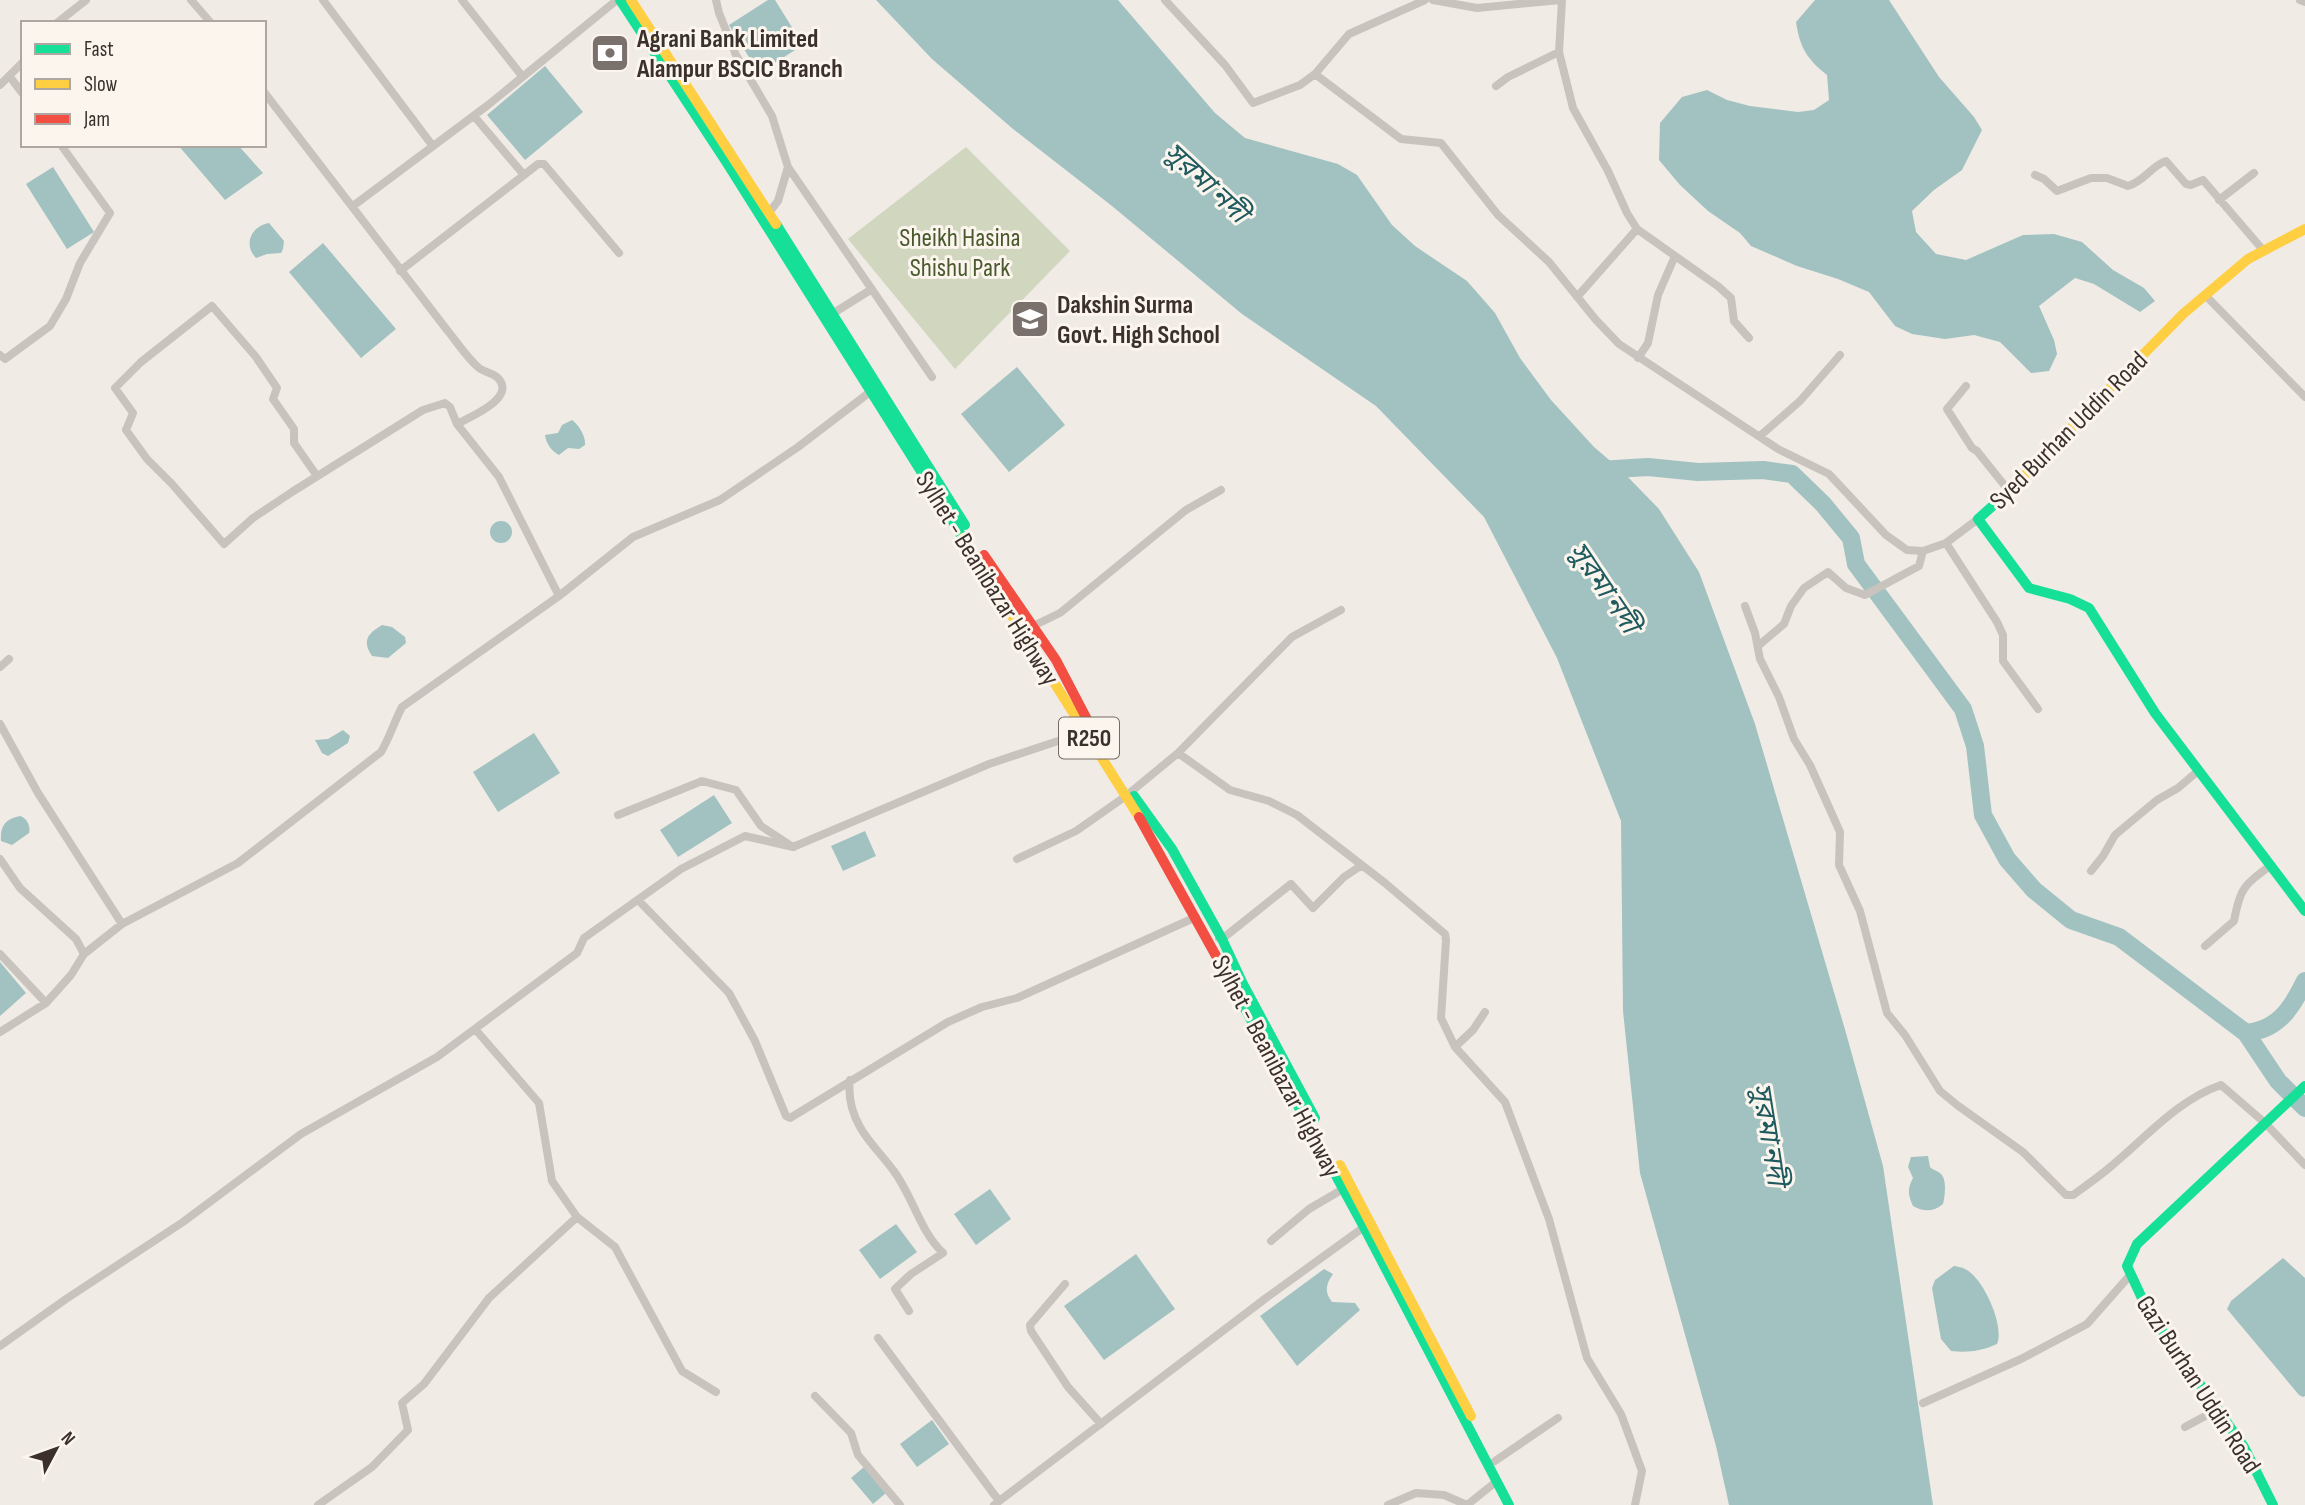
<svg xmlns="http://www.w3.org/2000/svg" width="2305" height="1505" font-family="'Sofia Sans Condensed','Noto Sans Bengali',sans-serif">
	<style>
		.green { fill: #d1d6bf }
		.water { fill: #a1c2c1 }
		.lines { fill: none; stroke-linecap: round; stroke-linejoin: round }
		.river { stroke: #a1c2c1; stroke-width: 18 }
		.street { stroke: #c9c3be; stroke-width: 8 }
		.fast { stroke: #16e098; stroke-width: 10 }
		.slow { stroke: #ffcf43; stroke-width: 10 }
		.jam { stroke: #f24e42; stroke-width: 10 }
		.labels { text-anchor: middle; stroke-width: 6; stroke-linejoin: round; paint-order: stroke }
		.shield { fill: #fbf5ee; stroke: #756b66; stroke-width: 2 }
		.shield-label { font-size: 24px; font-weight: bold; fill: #3b302b }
		.poi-label { font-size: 26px; font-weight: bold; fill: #3b302b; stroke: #fbf5ee; text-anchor: start }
		.park-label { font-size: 26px; fill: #4a5a2e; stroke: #fbf5ee }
		.street-label { font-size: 26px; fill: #3b302b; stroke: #fbf5ee }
		.water-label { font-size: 28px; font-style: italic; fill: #1f5a5e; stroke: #fbf5ee }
	</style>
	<rect width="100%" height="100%" fill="#f0ebe5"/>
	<path class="green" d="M966,147L1070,251L955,369L848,239Z"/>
	<path class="water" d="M768,0H775L803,45L759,73L729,25Z
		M876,0H1118L1215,113L1245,138L1338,164L1357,175L1392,225L1415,246L1467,281L1495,313L1520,358L1551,400L1594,447L1622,471L1659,509L1699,572L1755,724L1846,1033L1883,1166L1933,1505H1729L1716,1446L1640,1173L1623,1011L1621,821L1557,658L1484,517L1376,406L1242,314L1112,206L1013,129L932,59Z
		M1815,0H1889L1939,77L1974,117L1982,130L1962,170L1934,190L1912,211L1916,232L1936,254L1966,260L2023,235L2054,234L2082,242L2113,270L2144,288L2155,301L2140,312L2094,284L2075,278L2039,306L2054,340L2057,354L2049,371L2031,373L2000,342L1974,335L1945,339L1912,334L1895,326L1869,292L1838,279L1797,266L1751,246L1740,233L1708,211L1680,185L1659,160L1660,123L1682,97L1707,90L1727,100L1750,106L1798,112L1814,110L1829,100L1827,75C1807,59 1800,48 1796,22Z
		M545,66L583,112L525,160L487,115Z
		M178,145H238L263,173L225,200Z
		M53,167L94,232L67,249L26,184Z
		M269,223L284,241L283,249L281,253L267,254L256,258C243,245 251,226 269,223Z
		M323,243L396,329L361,358L289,272Z
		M1017,367L1065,425L1009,472L961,414Z
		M572,420C579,425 586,437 585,445L579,449L568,448L559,455C551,451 546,443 545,435L558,433L562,425Z
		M490 532a11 11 0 1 1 22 0a11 11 0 1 1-22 0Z
		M382,625L392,627L405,637L406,643L388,658L372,656C362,641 367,634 382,625Z
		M343,730L350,736L348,743L328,756L322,753L315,740L328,739Z
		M534,733L560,773L498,812L473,772Z
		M714,795L732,823L678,857L660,830Z
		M20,816C27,818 31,827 29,833L12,845L1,841C0,826 5,819 20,816Z
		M865,831L876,856L843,871L831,846Z
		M0,962L26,993L0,1016Z
		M1928,1156L1930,1167C1933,1170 1938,1171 1941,1174C1947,1180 1945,1196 1943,1204C1934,1212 1923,1212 1913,1206C1908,1195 1907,1189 1913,1178L1908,1167L1911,1157Z
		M990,1189L1011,1219L976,1245L954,1214Z
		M896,1224L917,1252L880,1279L859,1250Z
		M1136,1254L1175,1309L1104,1360L1064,1306Z
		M2283,1258L2305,1278V1396L2303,1397L2299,1395L2227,1309L2231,1301Z
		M1954,1266C1958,1267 1962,1267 1965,1269C1983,1277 2005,1326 1997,1344C1982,1351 1967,1353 1951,1351L1941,1339L1932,1288L1935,1280Z
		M1324,1269L1333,1274C1326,1284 1324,1292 1332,1302L1355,1303L1360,1310L1297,1366L1260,1316Z
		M932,1420L949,1444L917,1467L900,1444Z
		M864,1467L886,1493L873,1504L851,1478Z"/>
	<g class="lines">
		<path class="river" d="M1598,470L1648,467L1698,472L1763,470L1792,474L1823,504L1851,538L1856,564L1963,709L1975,746L1983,815L2007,859L2034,890L2071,920L2119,937L2246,1033C2278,1030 2292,1008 2305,981
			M2246,1033L2278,1081L2305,1108"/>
		<path class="street" d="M191,0L211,23
			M323,0L432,145
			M462,0L522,76
			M716,0L719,13L736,55L772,116L788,167L778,201L767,215
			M1165,0L1225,65L1253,103L1300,85L1315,74L1401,139L1441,143L1498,215L1549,262L1596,320L1619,344L1778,449L1829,474L1886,535L1907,550L1923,551L1946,543L1978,519
			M1433,0L1477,8L1560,0
			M1562,0L1559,52L1573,108L1608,171L1627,213L1637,229L1719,287L1731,298L1734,321L1749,338
			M2300,0L2305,2
			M57,23L86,0
			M1315,74L1349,34L1425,0
			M10,77L23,94
			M0,85L23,62
			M1496,86L1508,77L1559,52
			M264,92L447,330C457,342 467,358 479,368C484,372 493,373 498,378C517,398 470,417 457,424
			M788,167L932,377
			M524,175L538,164H544L619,253
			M2035,175L2044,179L2057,191L2091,178H2107L2128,186C2145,181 2151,166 2166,161L2186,184L2191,185L2203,180L2263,250
			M2219,200L2254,173
			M353,206L488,105L617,0
			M400,271L524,175L474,116
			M2205,295L2305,397
			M1577,297L1637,229
			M832,314L872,289
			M0,355L5,359L50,326L66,299L80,263L110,213L61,145
			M1638,358L1648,343L1658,295L1675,256
			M1966,386L1947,409L1972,448L1977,451L2009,491
			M1760,436L1800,401L1840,355
			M317,476L294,443V429L273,399L277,388L256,357L212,306L141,362L115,388L133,413L126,430L147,459L172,484L224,544L253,518L292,492L423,410L445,403L450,407L457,424L499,477L559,596
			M1946,543L1997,622L2003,635V661L2038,709
			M1745,606L1755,633L1760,659L1779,697L1794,739L1810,765L1840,832L1839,865L1860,911L1887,1013L1905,1035L1940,1091L1957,1105L2023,1152L2066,1195H2073C2088,1184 2103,1174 2116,1162C2149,1134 2180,1099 2221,1085L2265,1123L2305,1165
			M1033,626L1060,613L1186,510L1221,490
			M1758,646L1784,624L1791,606L1804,588L1828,572L1846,588L1865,595L1919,566L1923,551
			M0,667L9,659
			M0,724L38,793L122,924
			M1178,753L1230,790L1269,801L1297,815L1385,883L1445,934L1446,940L1441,1018L1455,1047L1505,1102L1549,1219L1587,1358L1621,1414L1642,1471L1635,1505
			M618,815L702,781L736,790L761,826L793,847L989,764L1085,732
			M0,859L20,888L76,939L84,954
			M1017,859L1076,831L1126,796L1178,753L1292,637L1341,610
			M2091,871L2103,856L2115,835L2157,800L2178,788L2198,771
			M638,900L729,993L755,1041L786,1116L790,1118L948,1022L982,1007L1017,998L1196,917
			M1219,938L1222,939L1291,884L1313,908L1344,877L1362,865
			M2205,946L2234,921C2240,888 2244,885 2270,866
			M0,954L46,1003
			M475,1029L539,1103L552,1181L577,1217L615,1247L682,1371L716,1392
			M0,1032L46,1003L71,975L84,954L122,924L238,863L381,752C390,737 394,722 402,707L559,596L633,537L720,500L798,447L870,392
			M1455,1047L1473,1030L1485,1012
			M850,1080C848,1096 852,1113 860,1127C869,1143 882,1155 893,1170C913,1196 919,1230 943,1253L911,1274L895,1289L909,1311
			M1271,1241L1309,1209L1343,1189
			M1065,1284L1030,1325L1031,1331L1068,1387L1101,1424
			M878,1338L999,1501
			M0,1346L66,1299L183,1222L301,1134L437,1057L577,953L584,938L681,869L745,836L793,847
			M815,1396L851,1433L858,1455L900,1505
			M1923,1403L2021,1359L2087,1324L2131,1274
			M2185,1427L2218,1409
			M1495,1461L1558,1418
			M318,1505L372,1467L408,1430L402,1403L424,1384L489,1298L577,1217
			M994,1505L1266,1298L1364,1227
			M1388,1505L1416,1493L1444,1495L1467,1505L1497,1481"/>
		<path class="fast" d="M620,0L727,163L963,538
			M776,224L965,525
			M2006,494L1978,519L2029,588L2070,599L2089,608L2155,713L2305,911
			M1134,796L1172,849L1222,939L1243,984L1315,1118
			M1225,972L1364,1227L1509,1505
			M2273,1505L2244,1447L2147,1309L2127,1266L2137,1244L2305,1086"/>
		<path class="slow" d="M631,0L776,224
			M2006,494L2183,314L2248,259L2305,229
			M963,538L1139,817
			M1340,1165L1471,1416"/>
		<path class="jam" d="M984,555L1056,660L1091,727
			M1139,817L1225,972"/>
	</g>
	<defs>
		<g id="bank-square" transform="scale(2.0125)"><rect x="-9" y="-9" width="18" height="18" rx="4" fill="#7a716c" stroke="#fbf5ee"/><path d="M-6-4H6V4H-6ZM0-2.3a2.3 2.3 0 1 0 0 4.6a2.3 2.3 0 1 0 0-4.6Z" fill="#fff"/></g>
		<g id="school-square" transform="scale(2.0125)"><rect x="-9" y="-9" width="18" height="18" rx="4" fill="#7a716c" stroke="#fbf5ee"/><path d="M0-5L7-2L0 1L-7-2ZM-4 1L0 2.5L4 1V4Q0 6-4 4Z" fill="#fff"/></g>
	</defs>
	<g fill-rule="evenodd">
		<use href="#bank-square" x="610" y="53"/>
		<use href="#school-square" x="1030" y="319"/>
	</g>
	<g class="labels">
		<rect class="shield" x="1059" y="717.5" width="60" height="41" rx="5"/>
		<g class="shield-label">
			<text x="1089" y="746">R250</text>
		</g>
		<g class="poi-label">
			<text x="637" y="47">Agrani Bank Limited<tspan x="637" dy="30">Alampur BSCIC Branch</tspan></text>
			<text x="1057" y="313">Dakshin Surma<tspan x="1057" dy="30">Govt. High School</tspan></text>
		</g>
		<g class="park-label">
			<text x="960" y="246">Sheikh Hasina<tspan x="960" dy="30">Shishu Park</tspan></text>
		</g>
		<g class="street-label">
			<text transform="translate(2068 430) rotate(-45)" y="9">Syed Burhan Uddin Road</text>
			<text transform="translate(988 578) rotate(58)" y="9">Sylhet - Beanibazar Highway</text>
			<text transform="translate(1277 1066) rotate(62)" y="9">Sylhet - Beanibazar Highway</text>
			<text transform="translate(2199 1384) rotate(57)" y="9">Gazi Burhan Uddin Road</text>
		</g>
		<g class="water-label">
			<text transform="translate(1207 182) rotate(43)" y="10">সুরমা নদী</text>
			<text transform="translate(1605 587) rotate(56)" y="10">সুরমা নদী</text>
			<text transform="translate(1770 1134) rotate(81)" y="10">সুরমা নদী</text>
		</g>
	</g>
	<rect x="21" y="21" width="245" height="126" fill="#fbf5ee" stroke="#aea6a0" stroke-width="2"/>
	<rect x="35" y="44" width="35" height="10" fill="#16e098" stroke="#aea6a0" stroke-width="2"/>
	<text x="84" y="56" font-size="21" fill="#3b302b">Fast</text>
	<rect x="35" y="79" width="35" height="10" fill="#ffcf43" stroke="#aea6a0" stroke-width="2"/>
	<text x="84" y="91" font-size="21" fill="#3b302b">Slow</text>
	<rect x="35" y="114" width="35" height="10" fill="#f24e42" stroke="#aea6a0" stroke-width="2"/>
	<text x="84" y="126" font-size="21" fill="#3b302b">Jam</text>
	<g transform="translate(56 1449) rotate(49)" stroke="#fbf5ee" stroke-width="5" paint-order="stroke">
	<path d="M0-5L12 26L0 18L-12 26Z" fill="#3b302b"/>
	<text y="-10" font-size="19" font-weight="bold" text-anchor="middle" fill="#3b302b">N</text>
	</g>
</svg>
